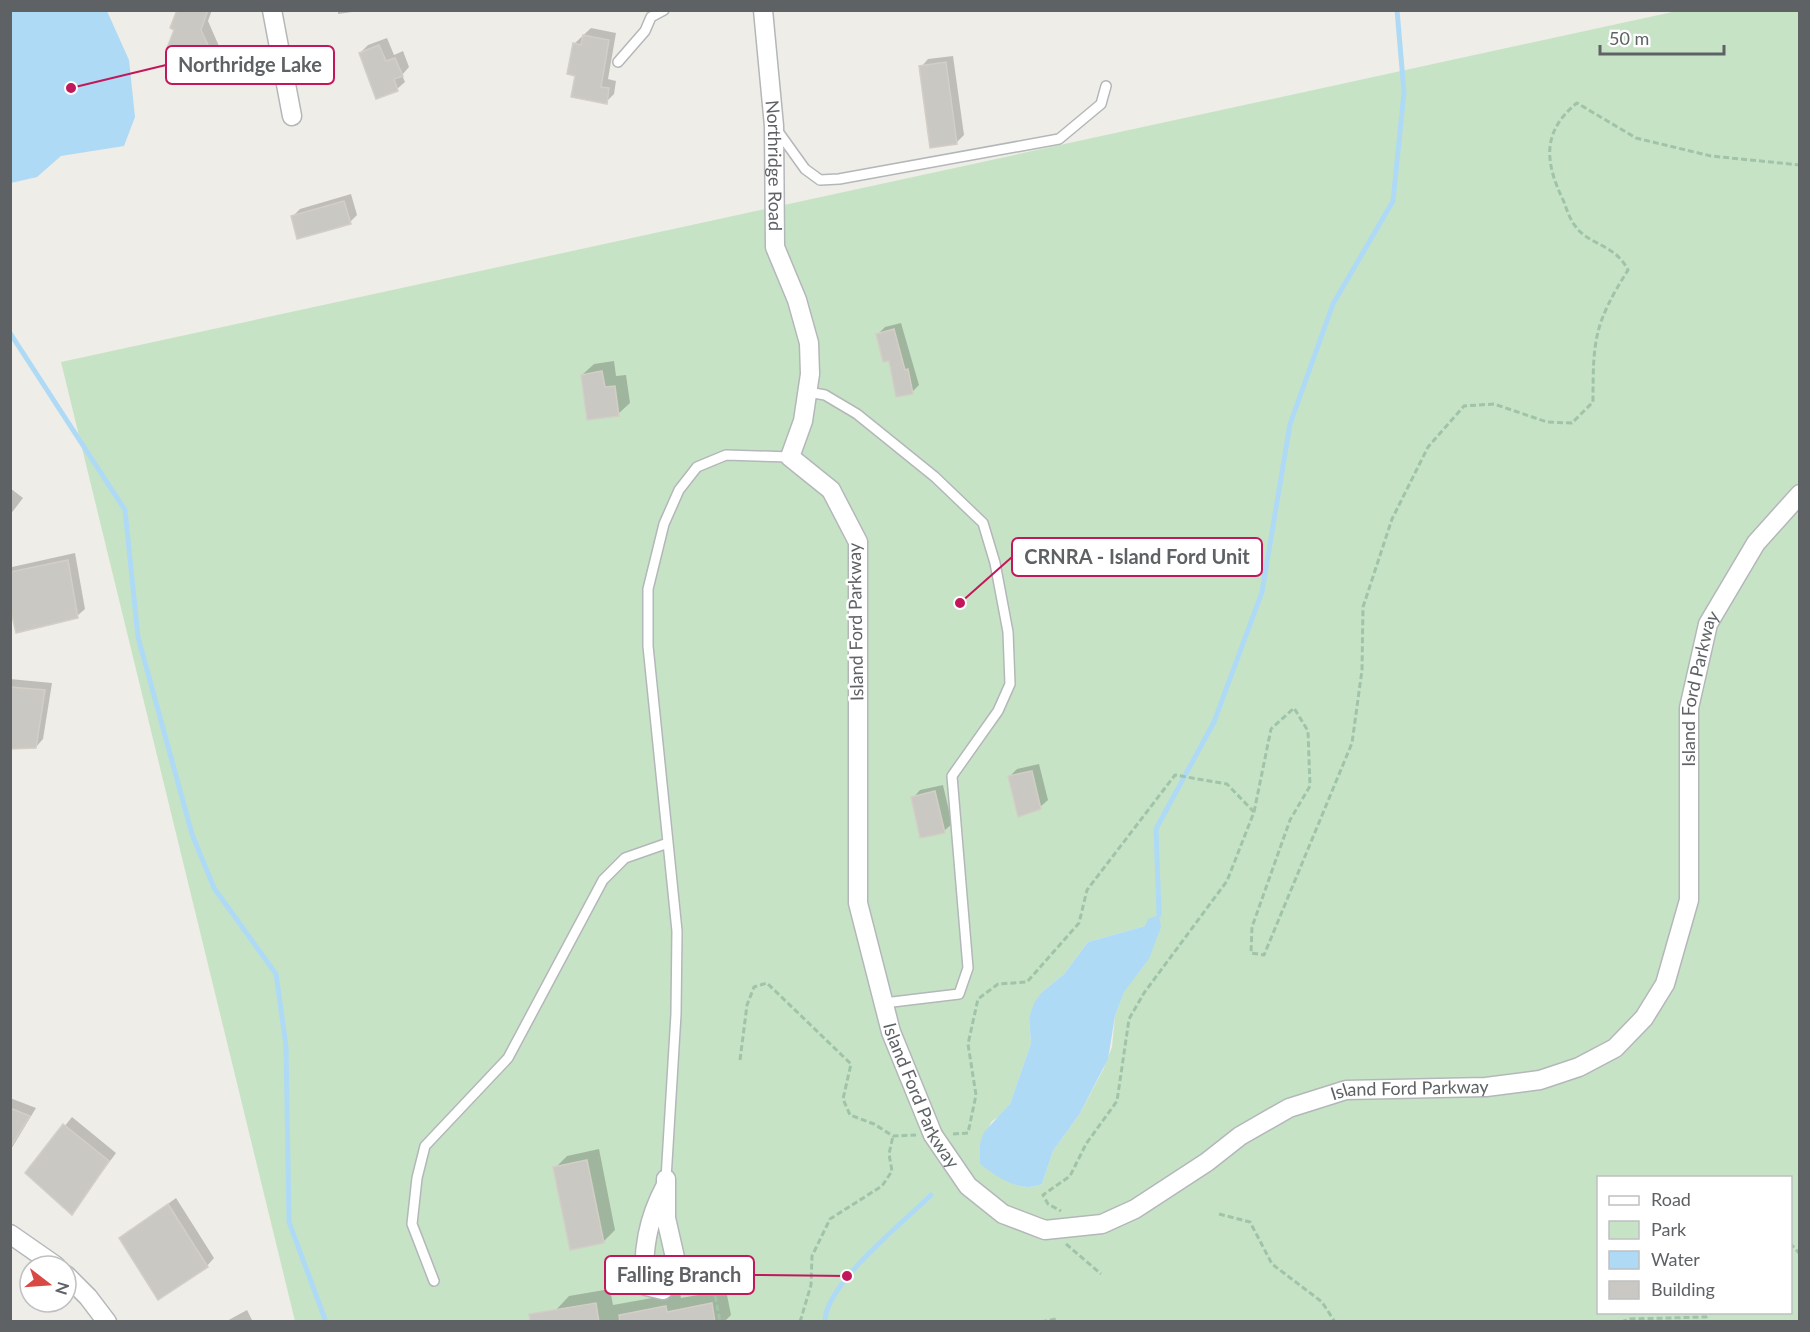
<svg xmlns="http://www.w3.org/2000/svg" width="1810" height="1332" font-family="Lato,sans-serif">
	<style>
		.green { fill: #c7e3c6; fill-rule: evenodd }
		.water { fill: #afdaf6 }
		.shadow { fill: #0003 }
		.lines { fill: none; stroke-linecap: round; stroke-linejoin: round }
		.stream { stroke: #afdaf6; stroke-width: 5 }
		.building { fill: #cac8c3; stroke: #d3cec6; stroke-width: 1.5 }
		.lane-casing { stroke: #b4b7ba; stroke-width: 12 }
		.street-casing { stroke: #b4b7ba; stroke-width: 21 }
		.path { stroke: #a0c4a9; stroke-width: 3; stroke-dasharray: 6 3; stroke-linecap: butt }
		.lane { stroke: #fff; stroke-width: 9 }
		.street { stroke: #fff; stroke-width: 18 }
		.labels { text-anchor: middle; stroke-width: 5; stroke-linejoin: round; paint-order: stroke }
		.street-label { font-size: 18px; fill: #5e6265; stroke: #fff }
		.leader { fill: none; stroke: #c2185b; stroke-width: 2 }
		.callout-dot { fill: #c2185b; stroke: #fff; stroke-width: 2 }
		.callout { fill: #fff; stroke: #c2185b; stroke-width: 2 }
		.callout-label { font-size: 20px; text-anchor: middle; font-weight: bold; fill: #5e6265 }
	</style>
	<rect width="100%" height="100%" fill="#efede7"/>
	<path class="green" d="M1677,11H1799V1321H295L61,362ZM1145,926L1149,959L1124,991L1115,1016L1112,1047L1103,1070L1079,1115L1053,1151L1042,1184C1020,1194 999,1176 981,1164L980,1143L992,1121L1003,1114L1010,1104L1031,1043L1029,1018L1042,992L1064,974L1088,942ZM1598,1178H1790V1312H1598Z"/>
	<path class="water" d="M10,11H107L129,60L135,117L124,146L61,156L37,177L11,183Z
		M1159,915L1161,927L1149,959L1124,992L1115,1016L1108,1059L1079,1115L1053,1151L1042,1184C1021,1194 997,1177 980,1164V1143L984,1132L1010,1104L1031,1043L1029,1018L1034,1003L1042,992L1064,974L1088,942L1145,926L1148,919Z"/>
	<path class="shadow" d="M179,10H212L208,21L222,53L215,60L176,29Z
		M338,10H366L338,14Z
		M591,28L616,33L608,79L616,81L614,94L606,102L577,74L574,44Z
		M387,38L394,55L403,51L409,67L402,75L405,82L397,89L360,53L368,45Z
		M953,56L964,135L956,143L921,67L928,59Z
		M351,194L357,215L350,222L292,217L300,209Z
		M901,323L919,385L912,392L890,359L878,334L885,327Z
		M614,361L616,376L626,375L630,403L618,414L582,375L594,364Z
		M10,488L23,498L10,515Z
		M75,553L85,609L77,616L10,600L12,567Z
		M10,679L52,683L43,739L36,747H10Z
		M1039,764L1048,800L1040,807L1009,777L1017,769Z
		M943,785L952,824L944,831L913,798L920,790Z
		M10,1098L36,1108L10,1151Z
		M72,1117L116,1153L72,1213L27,1173Z
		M599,1149L615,1230L603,1242L555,1168L567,1156Z
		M176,1198L214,1258L207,1266L121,1238Z
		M610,1289L613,1305L680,1293L681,1298L726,1290L731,1315L724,1322H557L555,1311L569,1296Z
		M247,1310L253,1322H225Z"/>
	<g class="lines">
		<path class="stream" d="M10,333L125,510L138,637L192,834L214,888L276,974L286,1046L289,1222L326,1322
			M1159,915L1156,829L1214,722L1262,592L1290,424L1333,304L1393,201L1404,92L1397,10
			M825,1322C824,1285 905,1221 931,1195"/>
	</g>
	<path class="building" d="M177,10H208L201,30L216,62L193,72L184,55L167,48L174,30L170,28Z
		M583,35L609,40L601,87L609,88L607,104L571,97L575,76L567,74L573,43L581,45Z
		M379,45L386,61L395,58L403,76L394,79L398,91L376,99L359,53Z
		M946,62L957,144L930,148L919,66Z
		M344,201L351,224L297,239L291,216Z
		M894,329L905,370L908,369L913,394L896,397L889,361L883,362L876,334Z
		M602,371L605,387L615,386L619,416L587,420L581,375Z
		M68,560L78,618L16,633L10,607V572Z
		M10,687L45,690L36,748L10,749Z
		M1032,771L1041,809L1018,817L1008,776Z
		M935,791L945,833L920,838L911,797Z
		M10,1108L30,1116L10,1148Z
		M63,1124L109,1161L72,1215L25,1173Z
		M587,1160L604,1243L570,1250L553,1167Z
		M168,1204L208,1267L158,1300L119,1238Z
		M596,1303L599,1322H530L529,1314Z
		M712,1303L715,1322H620L619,1315L666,1306L667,1312Z"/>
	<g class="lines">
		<g class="lane-casing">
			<path id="lane" d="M618,62L645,31L651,17L664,10
				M777,130L805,169L820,180L839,179L1059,139L1101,104L1106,86
				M808,392L825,395L857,414L935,477L983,523L995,563L1008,632L1010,684L998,711L952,776L968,968L959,994L884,1003
				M666,1179L676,1014L677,931L648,646V589L664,524L679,490L697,467L726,455L790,457
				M434,1281L412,1224L417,1178L425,1146L508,1058L603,880L625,858L668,843"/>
		</g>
		<g class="street-casing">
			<g id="street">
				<path d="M272,10L292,116"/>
				<path id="s1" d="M763,10L774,126L775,247L797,300L809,343L810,374L803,421L790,457L831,490L858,542V903L891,1032L933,1135L968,1186L1003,1214L1045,1230L1102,1224L1135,1209L1207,1162L1240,1136L1289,1108L1346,1090L1486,1087L1540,1080L1579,1067L1615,1048L1644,1018L1665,984L1689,900V708L1708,624L1756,543L1800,494"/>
				<path d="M665,1187C649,1217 641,1252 646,1286L663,1290L676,1262L666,1218V1179"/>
				<path d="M10,1234L56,1266"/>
				<path d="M66,1275L88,1297L107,1322"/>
			</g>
		</g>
		<path class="path" d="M1254,812L1271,729L1294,708L1308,731L1310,786L1290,820L1252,927L1251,953L1264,955L1352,743L1362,670L1363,607L1392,519L1428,447L1464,406L1494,404L1547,422L1572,423L1593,402C1593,340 1594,324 1628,270C1615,244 1589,245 1576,227C1570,220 1567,210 1564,202C1545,163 1541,132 1577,103L1636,138L1711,156L1800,165
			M740,1060L747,1005L754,987L767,983L851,1064L843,1099L850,1115L874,1124L893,1136L916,1135
			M953,1134L968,1133L976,1095L968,1044L978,999L998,984L1027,982L1079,923L1087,890L1175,775L1227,784L1254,812L1227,881L1144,993L1129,1019L1117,1101L1086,1144L1070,1176L1043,1195L1048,1204L1061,1211
			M1219,1214L1250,1222L1272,1264L1322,1302L1335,1322
			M1790,1243L1800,1254
			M1066,1244L1101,1274
			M692,1266L711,1271L720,1322
			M800,1322L811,1285L812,1256L830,1219L882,1186L892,1171L889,1154L893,1136
			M1041,1322L1056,1319
			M1621,1322L1630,1319L1706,1317L1712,1312"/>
		<use href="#lane" class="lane"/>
		<use href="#street" class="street"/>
	</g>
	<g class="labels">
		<g class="street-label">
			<text dy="6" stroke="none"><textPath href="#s1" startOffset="156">Northridge Road</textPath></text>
			<text transform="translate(856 622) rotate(-91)" y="6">Island Ford Parkway</text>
			<text dy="6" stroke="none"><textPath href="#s1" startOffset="2320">Island Ford Parkway</textPath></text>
			<text dy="6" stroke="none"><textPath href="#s1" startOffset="1726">Island Ford Parkway</textPath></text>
			<text dy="6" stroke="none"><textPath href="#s1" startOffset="1132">Island Ford Parkway</textPath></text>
		</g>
	</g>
	<path class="leader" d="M71 88L166 65M960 603L1012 557M847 1276L754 1275"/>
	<g class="callout-dot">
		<circle cx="71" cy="88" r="6"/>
		<circle cx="960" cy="603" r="6"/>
		<circle cx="847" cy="1276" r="6"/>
	</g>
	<g class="callout">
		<rect x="166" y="46" width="168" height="38" rx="6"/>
		<rect x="1012" y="538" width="250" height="38" rx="6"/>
		<rect x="605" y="1256" width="149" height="38" rx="6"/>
	</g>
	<g class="callout-label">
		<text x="250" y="72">Northridge Lake</text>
		<text x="1137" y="564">CRNRA - Island Ford Unit</text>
		<text x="679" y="1282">Falling Branch</text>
	</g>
	<rect width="1810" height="1332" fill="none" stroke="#5e6265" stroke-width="24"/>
	<rect x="1597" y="1176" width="195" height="138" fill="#ffffff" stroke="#bfc0c1" stroke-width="1.5"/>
	<rect x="1609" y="1196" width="30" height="9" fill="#ffffff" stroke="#bfc0c1" stroke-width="1.5"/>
	<text x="1651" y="1206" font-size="18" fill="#5e6265">Road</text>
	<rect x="1609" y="1221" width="30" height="18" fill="#c7e3c6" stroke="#bfc0c1" stroke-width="1.5"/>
	<text x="1651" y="1236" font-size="18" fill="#5e6265">Park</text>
	<rect x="1609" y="1251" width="30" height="18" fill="#afdaf6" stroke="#bfc0c1" stroke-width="1.5"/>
	<text x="1651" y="1266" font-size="18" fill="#5e6265">Water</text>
	<rect x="1609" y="1281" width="30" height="18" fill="#cac8c3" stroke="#bfc0c1" stroke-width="1.5"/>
	<text x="1651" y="1296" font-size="18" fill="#5e6265">Building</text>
	<g transform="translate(48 1284) rotate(107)"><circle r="28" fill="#ffffff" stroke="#bfc0c1" stroke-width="1.5"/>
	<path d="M0-4.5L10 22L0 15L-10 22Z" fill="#d84944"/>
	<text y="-9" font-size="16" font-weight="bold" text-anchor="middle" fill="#5e6265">N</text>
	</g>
	<path d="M1600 45v9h124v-9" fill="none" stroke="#5e6265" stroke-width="3"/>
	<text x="1609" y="45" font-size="18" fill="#5e6265" stroke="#ffffff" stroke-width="4.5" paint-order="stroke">50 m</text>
</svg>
